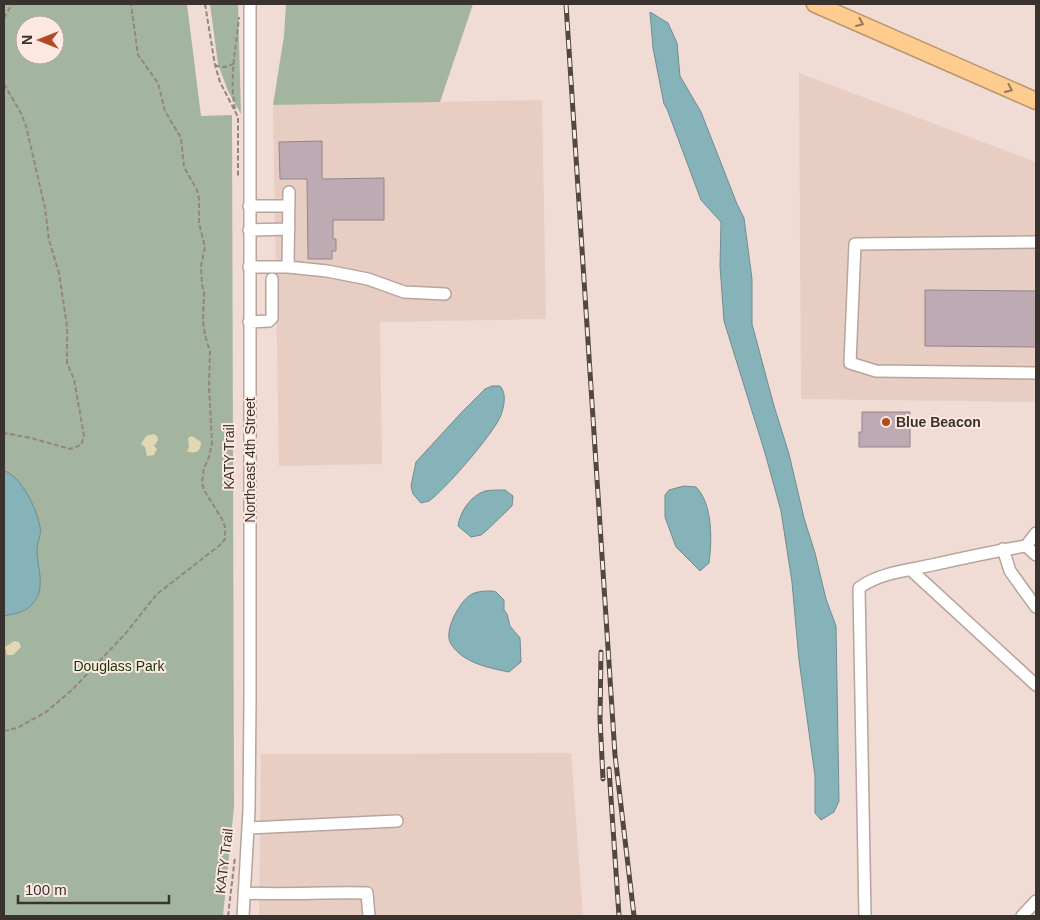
<svg xmlns="http://www.w3.org/2000/svg" width="1040" height="920" font-family="Helvetica,sans-serif">
	<style>
		.built { fill: #e8cdc2 }
		.green { fill: #a3b59f; fill-rule: evenodd }
		.sand { fill: #e1d7b2 }
		.water { fill: #86b3ba; stroke: #6f8c90 }
		.building { fill: #bdaab3; stroke: #96848c }
		.lines { fill: none; stroke-linecap: round; stroke-linejoin: round }
		.minor-casing { stroke: #b7a49c; stroke-width: 14 }
		.highway-casing { stroke: #b9966d; stroke-width: 19 }
		.path { stroke: #93857f; stroke-width: 2; stroke-dasharray: 5 2.5; stroke-linecap: butt }
		.minor { stroke: #fff; stroke-width: 11 }
		.highway { stroke: #fecc8e; stroke-width: 16 }
		.rail-casing { stroke: #514743; stroke-width: 5 }
		.rail { stroke: #fde9e1; stroke-width: 3; stroke-dasharray: 9; stroke-linecap: butt }
		.oneway { stroke: #92775a }
		.poi-dot { fill: #b24a24; stroke: #fde9e1; stroke-width: 2 }
		.labels { text-anchor: middle; stroke-width: 4; stroke-linejoin: round; paint-order: stroke }
		.poi-label { font-size: 14px; font-weight: bold; fill: #3a322f; stroke: #fde9e1; text-anchor: start }
		.street-label { font-size: 14px; fill: #3a322f; stroke: #fde9e1 }
		.park-label { font-size: 14px; fill: #15360c; stroke: #fde9e1 }
	</style>
	<rect width="100%" height="100%" fill="#f0dcd4"/>
	<path class="built" d="M799,73L1036,162V402L801,399Z
		M542,100L546,319L380,322L382,464L279,466L273,105Z
		M571,753L583,916H259L261,754Z"/>
	<path class="green" d="M4,4H187L201,116L232,115L234,807L223,916H4ZM25,25H55V55H25Z
		M210,4H238L241,114L228,91L218,64Z
		M286,4H473L440,102L273,105L284,36Z"/>
	<path class="sand" d="M154,434L157,436L158,440L154,446L157,449L154,455L147,456L145,447L141,444L146,436Z
		M192,436L201,442C201,451 196,455 187,451L189,447L188,438Z
		M14,641L19,642L21,647L13,655H7L5,647Z"/>
	<path class="water" d="M650,12L668,23L677,43L680,76L701,112L737,204L744,218L752,279V324L774,406L789,454L804,518L815,553L826,599L836,626L839,801L834,812L821,820L815,813V776L799,660L792,582L781,511L765,453L724,321L720,266L721,222L701,200L667,109L664,104L653,48Z
		M492,386H500C507,393 504,407 501,415C495,432 444,491 429,501C426,502 424,502 421,503L413,494L411,486L416,462L461,413L485,389Z
		M4,471C20,474 38,511 40,527C42,534 37,542 37,550C37,567 46,587 34,602C26,613 16,613 4,616Z
		M684,486L696,487C713,504 712,541 709,563L700,571L676,547L665,517V495L669,490Z
		M505,490L513,496L512,506L486,531L481,535L471,537L458,526C460,512 470,496 485,491C491,490 499,490 505,490Z
		M492,591L496,592L504,600V610L507,614L510,626L520,638L521,662L509,672C489,668 463,663 451,644C443,632 459,603 469,596C475,591 485,591 492,591Z"/>
	<path class="building" d="M322,141V179L384,178V220H333V239H336V251H332V259H308L307,179H280L279,142Z
		M925,290L1036,291V347L925,346Z
		M862,412H910V447H859V432H862Z"/>
	<g class="lines">
		<g class="minor-casing">
			<path id="minor" d="M249,206H289
				M249,230L289,229
				M1036,242L855,244L850,363L876,371L1036,373
				M249,267H288L289,192
				M288,267L327,271L368,279L404,292L445,294
				M249,322L269,321L272,318V279
				M1026,546L1036,555
				M1003,549L1010,571L1036,607
				M911,570L1036,685
				M248,828L397,821
				M244,893C285,895 326,892 367,893L369,916
				M243,916L249,810L250,700V4
				M865,916L859,588C879,573 908,570 932,565C963,558 994,551 1026,546L1036,533
				M1022,916L1036,901"/>
		</g>
		<g class="highway-casing">
			<path id="highway" d="M815,4L1036,101"/>
		</g>
		<path class="path" d="M205,4L215,65L220,82L238,117V178
			M4,18L12,4
			M215,65C222,68 227,68 234,63
			M4,84L21,113L26,126L45,208L49,240L59,273L67,326V363L74,379L84,436L81,445L70,449L31,438L4,433
			M235,109C229,78 236,48 239,17
			M4,731L17,728L46,712L72,690L126,633L157,594L220,545L225,539V527L222,519L204,490L202,483L204,468L209,457L212,443L209,386L210,352L205,335L203,321L204,292L202,285L201,266L205,247L199,223V199L197,190L184,167L181,138L165,111L158,83L138,55L131,4
			M228,916L235,857"/>
		<use href="#minor" class="minor"/>
		<use href="#highway" class="highway"/>
		<g class="rail-casing">
			<path id="rail" d="M566,4L615,755L634,916
				M601,652L600,719L603,779
				M609,769L619,916"/>
		</g>
		<use href="#rail" class="rail"/>
	</g>
	<defs><path id="oneway-chevron" d="M-2-3.5L2.5 0L-2 3.5" fill="none" stroke-width="1.6" stroke-linecap="round" stroke-linejoin="round" transform="scale(1.25)"/></defs>
	<g class="oneway">
		<use href="#oneway-chevron" transform="translate(860 23) rotate(24)"/>
		<use href="#oneway-chevron" transform="translate(1009 89) rotate(24)"/>
	</g>
	<circle class="poi-dot" cx="886" cy="422" r="5"/>
	<g class="labels">
		<g class="poi-label">
			<text x="896" y="427">Blue Beacon</text>
		</g>
		<g class="street-label">
			<text transform="translate(229 457) rotate(-90)" y="5">KATY Trail</text>
			<text transform="translate(250 460) rotate(-90)" y="5">Northeast 4th Street</text>
			<text transform="translate(224 861) rotate(-83)" y="5">KATY Trail</text>
		</g>
		<g class="park-label">
			<text x="119" y="671">Douglass Park</text>
		</g>
	</g>
	<rect width="1040" height="920" fill="none" stroke="#3a322f" stroke-width="10"/>
	<g transform="translate(40 40) rotate(270)"><circle r="24" fill="#fde9e1" stroke="#afa09a"/>
	<path d="M0-4L9 19L0 12L-9 19Z" fill="#b24a24"/>
	<text y="-8" font-size="14" font-weight="bold" text-anchor="middle" fill="#3a322f">N</text>
	</g>
	<path d="M18 895v8h151v-8" fill="none" stroke="#3a322f" stroke-width="2.5"/>
	<text x="25" y="895" font-size="15" fill="#3a322f" stroke="#fde9e1" stroke-width="4" paint-order="stroke">100 m</text>
</svg>
